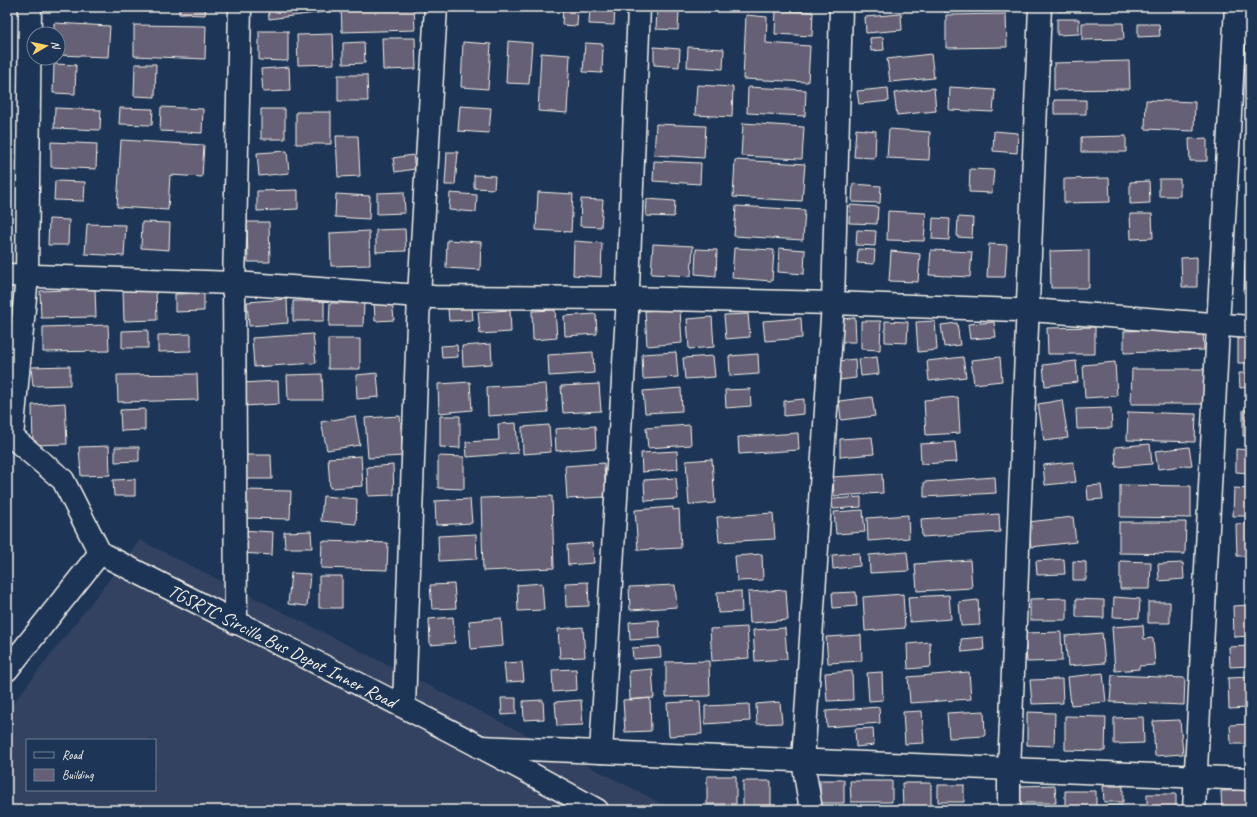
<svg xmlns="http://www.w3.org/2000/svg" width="1257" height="817" font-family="Caveat,sans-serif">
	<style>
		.built { fill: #334260; fill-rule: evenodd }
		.building { fill: #656075; stroke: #f4f1e8 }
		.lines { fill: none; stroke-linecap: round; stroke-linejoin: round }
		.minor-casing { stroke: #f4f1e8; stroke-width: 25 }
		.minor { stroke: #1d3557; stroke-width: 22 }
		.labels { text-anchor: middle; stroke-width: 4; stroke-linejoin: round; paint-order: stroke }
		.street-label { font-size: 19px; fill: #f4f1e8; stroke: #1d3557 }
	</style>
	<rect width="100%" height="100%" fill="#1d3557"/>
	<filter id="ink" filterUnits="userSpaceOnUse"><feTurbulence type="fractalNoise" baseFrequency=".025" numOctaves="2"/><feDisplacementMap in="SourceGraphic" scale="8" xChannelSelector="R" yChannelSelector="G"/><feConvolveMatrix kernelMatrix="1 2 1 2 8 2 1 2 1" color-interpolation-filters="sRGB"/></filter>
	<g filter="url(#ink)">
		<path class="built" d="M140,540L638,791L672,810H7V711ZM27,740H155V790H27Z"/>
		<path class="building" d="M179,7H206L205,15L179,14Z
			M268,7H323L324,12L269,19Z
			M341,7H414L415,30L342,32Z
			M563,7H578L577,26L562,25Z
			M590,7H615L614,25L589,24Z
			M867,7H889L868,10Z
			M944,7H984V11L944,12Z
			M1058,7H1086V10L1058,11Z
			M657,10L679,11L678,30L656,29Z
			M776,10L813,12L812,36L775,34Z
			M901,14L902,30L866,33L865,17Z
			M1006,14L1007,47L946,48V15Z
			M746,15L767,17L766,43L810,46L808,82L743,79Z
			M7,18H10L9,33H7Z
			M1057,19H1079V34L1057,35Z
			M54,23L110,26L108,57L58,55V34H54Z
			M1082,23H1123L1124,39L1082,40Z
			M1138,24H1159L1160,36L1138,37Z
			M134,25L206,26L205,59L134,56Z
			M259,31H288V61L259,60Z
			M333,34L334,64L298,65L297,35Z
			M883,37L884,50L871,51L870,38Z
			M382,38H415L416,69L383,70Z
			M508,41L532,43L529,84L506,83Z
			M364,42L365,63L343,64V43Z
			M463,42L491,44L488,89L461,87Z
			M585,43L603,44L602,73L583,72Z
			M654,47L680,49L679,67L654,65Z
			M688,47L724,49L723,69L687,67Z
			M541,53L570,55L567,113L538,111Z
			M931,54L934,78L890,82L887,59Z
			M1129,61L1130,89L1054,90V63Z
			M54,64L76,65L75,94L53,93Z
			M135,64H156L155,97L134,96Z
			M289,67L290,91L263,92L261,69Z
			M338,75H367L368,101H338Z
			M697,85L733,87L732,117L695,115Z
			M748,87L806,90L805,116L747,113Z
			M950,87L995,90L993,112L949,110Z
			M888,88L889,101L859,104L857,91Z
			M934,88L936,111L897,115L894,93Z
			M1054,100H1086V114H1054Z
			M1146,100L1195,102L1194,131L1145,129Z
			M460,106L491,108L489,133L458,131Z
			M161,107L203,109L202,133L160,131Z
			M55,108L101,110L100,130L54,128Z
			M120,108L153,109L152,125L119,124Z
			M261,109H285V139H261Z
			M296,112H331V144H296Z
			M743,123L804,127L802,159L741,156Z
			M656,124L706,126L704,158L654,155Z
			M856,129L876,131L875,158L854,157Z
			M889,129L930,132L929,160L887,158Z
			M994,131L1018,133L1017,153L993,151Z
			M336,136H358L360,176L338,177Z
			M1126,136V152H1081V137Z
			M1207,138V161H1190L1189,139Z
			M121,140L204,145L202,177L170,175L168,210L117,207Z
			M7,142H9L7,164Z
			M51,142L97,144L96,169L51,167Z
			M287,151L289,173L259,176L257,153Z
			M447,152H458L455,185H445Z
			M413,155L415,169L395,172L393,158Z
			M735,160L805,164L802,201L733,197Z
			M654,161L701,163L700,184L653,181Z
			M970,169L994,170L992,193L969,192Z
			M474,175L495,176L494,189L474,188Z
			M1109,178L1110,202L1064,203V179Z
			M1159,179H1180V196H1159Z
			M1247,180H1250V209H1248Z
			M55,181L85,182L84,201L54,200Z
			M1149,181L1150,203L1130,204V182Z
			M853,184L881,186L880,203L852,202Z
			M298,190V209L257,211V191Z
			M404,192L405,213L377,214V193Z
			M538,192L573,194L571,232L536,230Z
			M450,193L477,195L476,212L449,210Z
			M336,194L370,196L369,219L335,217Z
			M581,199L603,200L601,227L580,226Z
			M647,199L675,201L674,217L646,216Z
			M850,205L878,207L877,224L849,223Z
			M736,206L805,210L803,240L734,236Z
			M888,211L926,213L924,241L887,240Z
			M1130,214H1152L1153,238L1131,239Z
			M958,217L973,218L972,238L957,237Z
			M933,218L950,219L949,240L932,239Z
			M49,219L69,220L68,245H48Z
			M142,222L170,223L169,250L141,248Z
			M247,222H269L270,262H248Z
			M87,224L126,225L124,256L85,254Z
			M405,229L406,251L376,252V230Z
			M857,230L876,231L875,246L856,245Z
			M369,231L370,265L331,266L330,233Z
			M447,240L481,242L480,270L446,268Z
			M574,241L602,243L601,277L573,275Z
			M653,244L693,246L691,276L651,274Z
			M989,244L1007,245L1005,277H987Z
			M734,248L774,250L772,281L732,278Z
			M779,248L805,250L804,274L778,272Z
			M696,249L717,250L716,276L695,274Z
			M858,249L875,250L874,264L857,263Z
			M931,250L972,252L970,277L929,275Z
			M1089,250V288H1051L1050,251Z
			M891,251L920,254L918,282L889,281Z
			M1197,257V287H1182L1181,258Z
			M1245,260H1250V293H1244Z
			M95,289L96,317L41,318L40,291Z
			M156,289L157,320L124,321L123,290Z
			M204,293V311L175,312V294Z
			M287,299L288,323L249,326L247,302Z
			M392,300L394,320L375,321L374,301Z
			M293,301H324V321H293Z
			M330,303H364L363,326H329Z
			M472,308L473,320L449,321L448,309Z
			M680,309L682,343L647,346L645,311Z
			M510,310L511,332L480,334L478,312Z
			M555,310L557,338L533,340L532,311Z
			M596,314L597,334L565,336L564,316Z
			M748,314L750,337L726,339L724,315Z
			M712,317L714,347L689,349L687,319Z
			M801,318L802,338L765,341L763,321Z
			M855,318L856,342H839L838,319Z
			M861,321H881L880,350L861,349Z
			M885,321L908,322L907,343L885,342Z
			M935,321L937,350L918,352L916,322Z
			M994,322L996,337L970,339L968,324Z
			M957,323L960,345L944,347L941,325Z
			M108,325L109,351L43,352V327Z
			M1095,327V354H1048L1047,328Z
			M1203,328L1204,350L1124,353V331Z
			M148,330V348H122V331Z
			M191,334V351L158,352V335Z
			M313,334L316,363L254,367L252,338Z
			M1238,338H1250V363H1238Z
			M328,339H360V369H328Z
			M491,344L492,364L463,366L462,346Z
			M457,345L458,357L442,358L441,346Z
			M593,352L594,373L549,376L548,355Z
			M676,352L678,377L643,379L642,354Z
			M758,354L759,374L730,376L729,356Z
			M713,356L715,377L685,379L683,358Z
			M877,357L879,374L861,376L859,359Z
			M963,357L966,377L929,381L927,361Z
			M1000,357L1002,381L974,384L971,360Z
			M855,359L856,378L840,380L838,361Z
			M1076,361L1078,382L1045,386L1043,365Z
			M1115,362L1117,396L1085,398L1083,365Z
			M70,366V385L33,386L31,367Z
			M1132,369H1204V404H1131Z
			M377,373L379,397L357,399L356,375Z
			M1239,373H1250V387L1240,388Z
			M197,374L198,400L118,402L117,375Z
			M322,374L323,400H288L287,375Z
			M278,381L279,404L243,406L241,383Z
			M470,382L472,410L439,413L438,384Z
			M546,384L548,412L488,416L487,387Z
			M599,384L601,411L563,413L561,386Z
			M681,388L682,411L645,413L643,391Z
			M750,389L751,406L726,408L725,390Z
			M872,397L875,416L841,420L839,401Z
			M958,397L960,433L926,435L924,400Z
			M804,399V414L784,416V401Z
			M1062,400L1068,438L1044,441L1038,404Z
			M65,403L67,444L33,445L32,405Z
			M1111,408L1112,428L1077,429L1076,409Z
			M145,409V430L121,431L120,410Z
			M1243,410H1250V436H1243Z
			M1128,412L1196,414L1195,442L1127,440Z
			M355,416L360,445L327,450L321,422Z
			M400,416L403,456L368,458L365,418Z
			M440,416H460V448L440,447Z
			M516,423L518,453L467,457L466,442L499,440L498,424Z
			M549,425L551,452L523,454L522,427Z
			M690,425L691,445L648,448L646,428Z
			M595,426L596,448L556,451L555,429Z
			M798,433L799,450L739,454L738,437Z
			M872,437L874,454L840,457V439Z
			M955,442L957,462L921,464L920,444Z
			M1150,444L1152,464L1116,467L1115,447Z
			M109,446L110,475L81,476L79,447Z
			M115,447H139V461L115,462Z
			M1189,447L1192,465L1158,469L1155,451Z
			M1236,449L1250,450V473L1236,472Z
			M677,451L678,469L642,472L641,453Z
			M242,455H271L272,479H242Z
			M361,456L363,486L330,488L328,458Z
			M438,456L464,457V489L438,488Z
			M712,459L715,503L689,505L686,461Z
			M1073,462L1076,482L1045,485L1043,465Z
			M604,463L606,497L567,499L565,466Z
			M393,465L394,495L368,496L367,467Z
			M882,474L883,493L834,496L833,477Z
			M995,477L996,493L924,497V482Z
			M676,478L678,499L645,501L644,480Z
			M135,479V496H114L113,480Z
			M1101,485L1103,499L1088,500L1087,486Z
			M1120,485L1191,486V518L1120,517Z
			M1234,488L1250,489V516H1233Z
			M244,490L291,491L290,519L243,518Z
			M323,496L357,499L356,524L321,521Z
			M552,496L554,568L483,571L481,498Z
			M861,497V507L833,509L832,499Z
			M470,499L472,523L436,525L435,501Z
			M673,507V510L679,509L681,548L638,550L635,510Z
			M863,510L865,532L836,534L834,512Z
			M773,513L775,539L719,542L717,517Z
			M999,514L1000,532L922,537L921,519Z
			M908,515L909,538L868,541L867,518Z
			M1073,517L1076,542L1031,547L1028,522Z
			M1119,522H1186L1185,554L1119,553Z
			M1250,523V577L1249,556H1237L1236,524Z
			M241,530L273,532L272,555L240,553Z
			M311,531L312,548H285L284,532Z
			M476,534L477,559L439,561L438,536Z
			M322,541L388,543L387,570L321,568Z
			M592,543L594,563L568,565L567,545Z
			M907,552L909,571L870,573L869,555Z
			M859,553L860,566L833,569L832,555Z
			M762,554L763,580L737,581L735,556Z
			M1064,559L1065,574L1037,575L1036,561Z
			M970,560L972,588L917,591L915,564Z
			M1073,561L1086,562V580H1073Z
			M1120,561L1151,562L1150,589H1120Z
			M1183,563L1184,579L1159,581L1158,564Z
			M291,573L310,574L307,606L288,604Z
			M319,576H342V608H319Z
			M588,582L589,606L566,607L565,583Z
			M542,583L544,610L518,611L517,585Z
			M454,584L456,608L432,609L430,585Z
			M675,585L677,607L630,610L629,587Z
			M786,590L788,620L750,623L748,592Z
			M741,591L742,612L718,613L717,592Z
			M856,592L857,606L833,608L832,593Z
			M903,594L905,628L865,631L863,597Z
			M949,595L951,619L910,622L908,597Z
			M1114,597L1140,599L1139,618L1113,617Z
			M1067,598V620H1030V599Z
			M1076,599L1104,600V618L1076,617Z
			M978,600L980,625L961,626L959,602Z
			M1148,602H1170V623H1148Z
			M1250,605V636L1234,637L1233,606Z
			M453,617L455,643L430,645L429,619Z
			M501,618L503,646L471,649L469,621Z
			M659,620L660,638L630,640L629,622Z
			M1143,625L1144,639L1153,638L1155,665L1139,666V669L1115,671L1112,627Z
			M583,627L585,657L560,658L558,629Z
			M747,627L749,658L712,661L710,629Z
			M785,628L787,659L755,661L753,630Z
			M1061,632L1062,661L1027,662L1025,633Z
			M1102,633L1105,663L1068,666L1065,636Z
			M861,635L862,661L828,663L826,637Z
			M983,637L984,650L962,652L961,639Z
			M930,642L931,667L908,669L907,644Z
			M660,646L661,657L633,659L632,648Z
			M1250,646V666L1230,667L1229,647Z
			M709,661L710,696L666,697V662Z
			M522,662L524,681L506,682L504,663Z
			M576,669L577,690L553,692L552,670Z
			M652,669L654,698L630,700L629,671Z
			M852,671L853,700L827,701L825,673Z
			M882,672L883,700L869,701L867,673Z
			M969,672L971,699L910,703L908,677Z
			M1103,673L1106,702L1071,705L1068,677Z
			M1112,675L1185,678L1184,705L1110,702Z
			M1250,677V708L1229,709L1228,678Z
			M1062,679L1063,703L1032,704L1030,680Z
			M501,698H516V714L502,715Z
			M650,698L651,731L625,732L623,700Z
			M543,700L544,719L524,720L523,701Z
			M581,700L583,725L557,726L555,702Z
			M700,701L702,734L669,736L667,703Z
			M780,702L782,723L757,724L756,704Z
			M749,704L750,721L705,724V706Z
			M879,707L880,723L827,727L826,711Z
			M922,711L924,743L905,744L903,712Z
			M984,711L985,736L949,738L947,713Z
			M1027,712L1055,713L1054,746L1027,745Z
			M1065,716L1106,717L1105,751L1065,750Z
			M1143,717L1144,743L1114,744V718Z
			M1180,720L1183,754L1155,756L1153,721Z
			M1250,724V744H1231L1230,725Z
			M873,728L874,745L856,747L855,729Z
			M707,776H736V804H707Z
			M820,780H844V803H820Z
			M743,781H771V810H743Z
			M850,781H892V802H851Z
			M902,783H931V807L903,808Z
			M938,785H964V802H938Z
			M1055,785L1056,803H1019V786Z
			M1103,786H1123V802H1104Z
			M1250,790V810H1222L1221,791Z
			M1065,791H1096V810H1065Z
			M1147,794H1176V810H1147Z
			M1099,806H1123V810H1099Z"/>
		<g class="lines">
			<g class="minor-casing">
				<g id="minor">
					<path d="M30,7L27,276L12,437L63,480L100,553"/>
					<path d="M7,275L234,283L434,297L628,298L833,303L1044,311L1250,327"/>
					<path d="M236,623L234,285L240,7"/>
					<path id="s1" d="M7,670L100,553C266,638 434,719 597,810"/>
					<path d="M404,706L419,296L436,7"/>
					<path d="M480,747L1250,779"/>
					<path d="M601,752L627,313L639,7"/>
					<path d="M811,810L803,761L833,303L841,7"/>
					<path d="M1009,810V770L1040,7"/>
					<path d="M1194,810L1218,326L1236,7"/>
				</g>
			</g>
			<use href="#minor" class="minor"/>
		</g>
	</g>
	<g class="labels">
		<g class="street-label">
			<text dy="7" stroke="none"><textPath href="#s1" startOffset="354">TGSRTC Sircilla Bus Depot Inner Road</textPath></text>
		</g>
	</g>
	<rect width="1257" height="817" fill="none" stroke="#1d3557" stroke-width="24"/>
	<rect x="12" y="12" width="1233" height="793" fill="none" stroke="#f4f1e8" stroke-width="1.5" filter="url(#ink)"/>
	<rect x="26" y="739" width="130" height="52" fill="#1d3557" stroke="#738091"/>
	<rect x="34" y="752" width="20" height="6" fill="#1d3557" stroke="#738091"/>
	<text x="62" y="759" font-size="12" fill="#f4f1e8">Road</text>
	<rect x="34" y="769" width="20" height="12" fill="#656075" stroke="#738091"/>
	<text x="62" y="779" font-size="12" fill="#f4f1e8">Building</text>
	<g transform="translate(46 46) rotate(81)"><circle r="19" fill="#1d3557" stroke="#738091"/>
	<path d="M0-3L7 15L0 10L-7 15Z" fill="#ffd166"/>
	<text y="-6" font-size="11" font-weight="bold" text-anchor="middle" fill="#f4f1e8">N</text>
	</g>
</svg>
